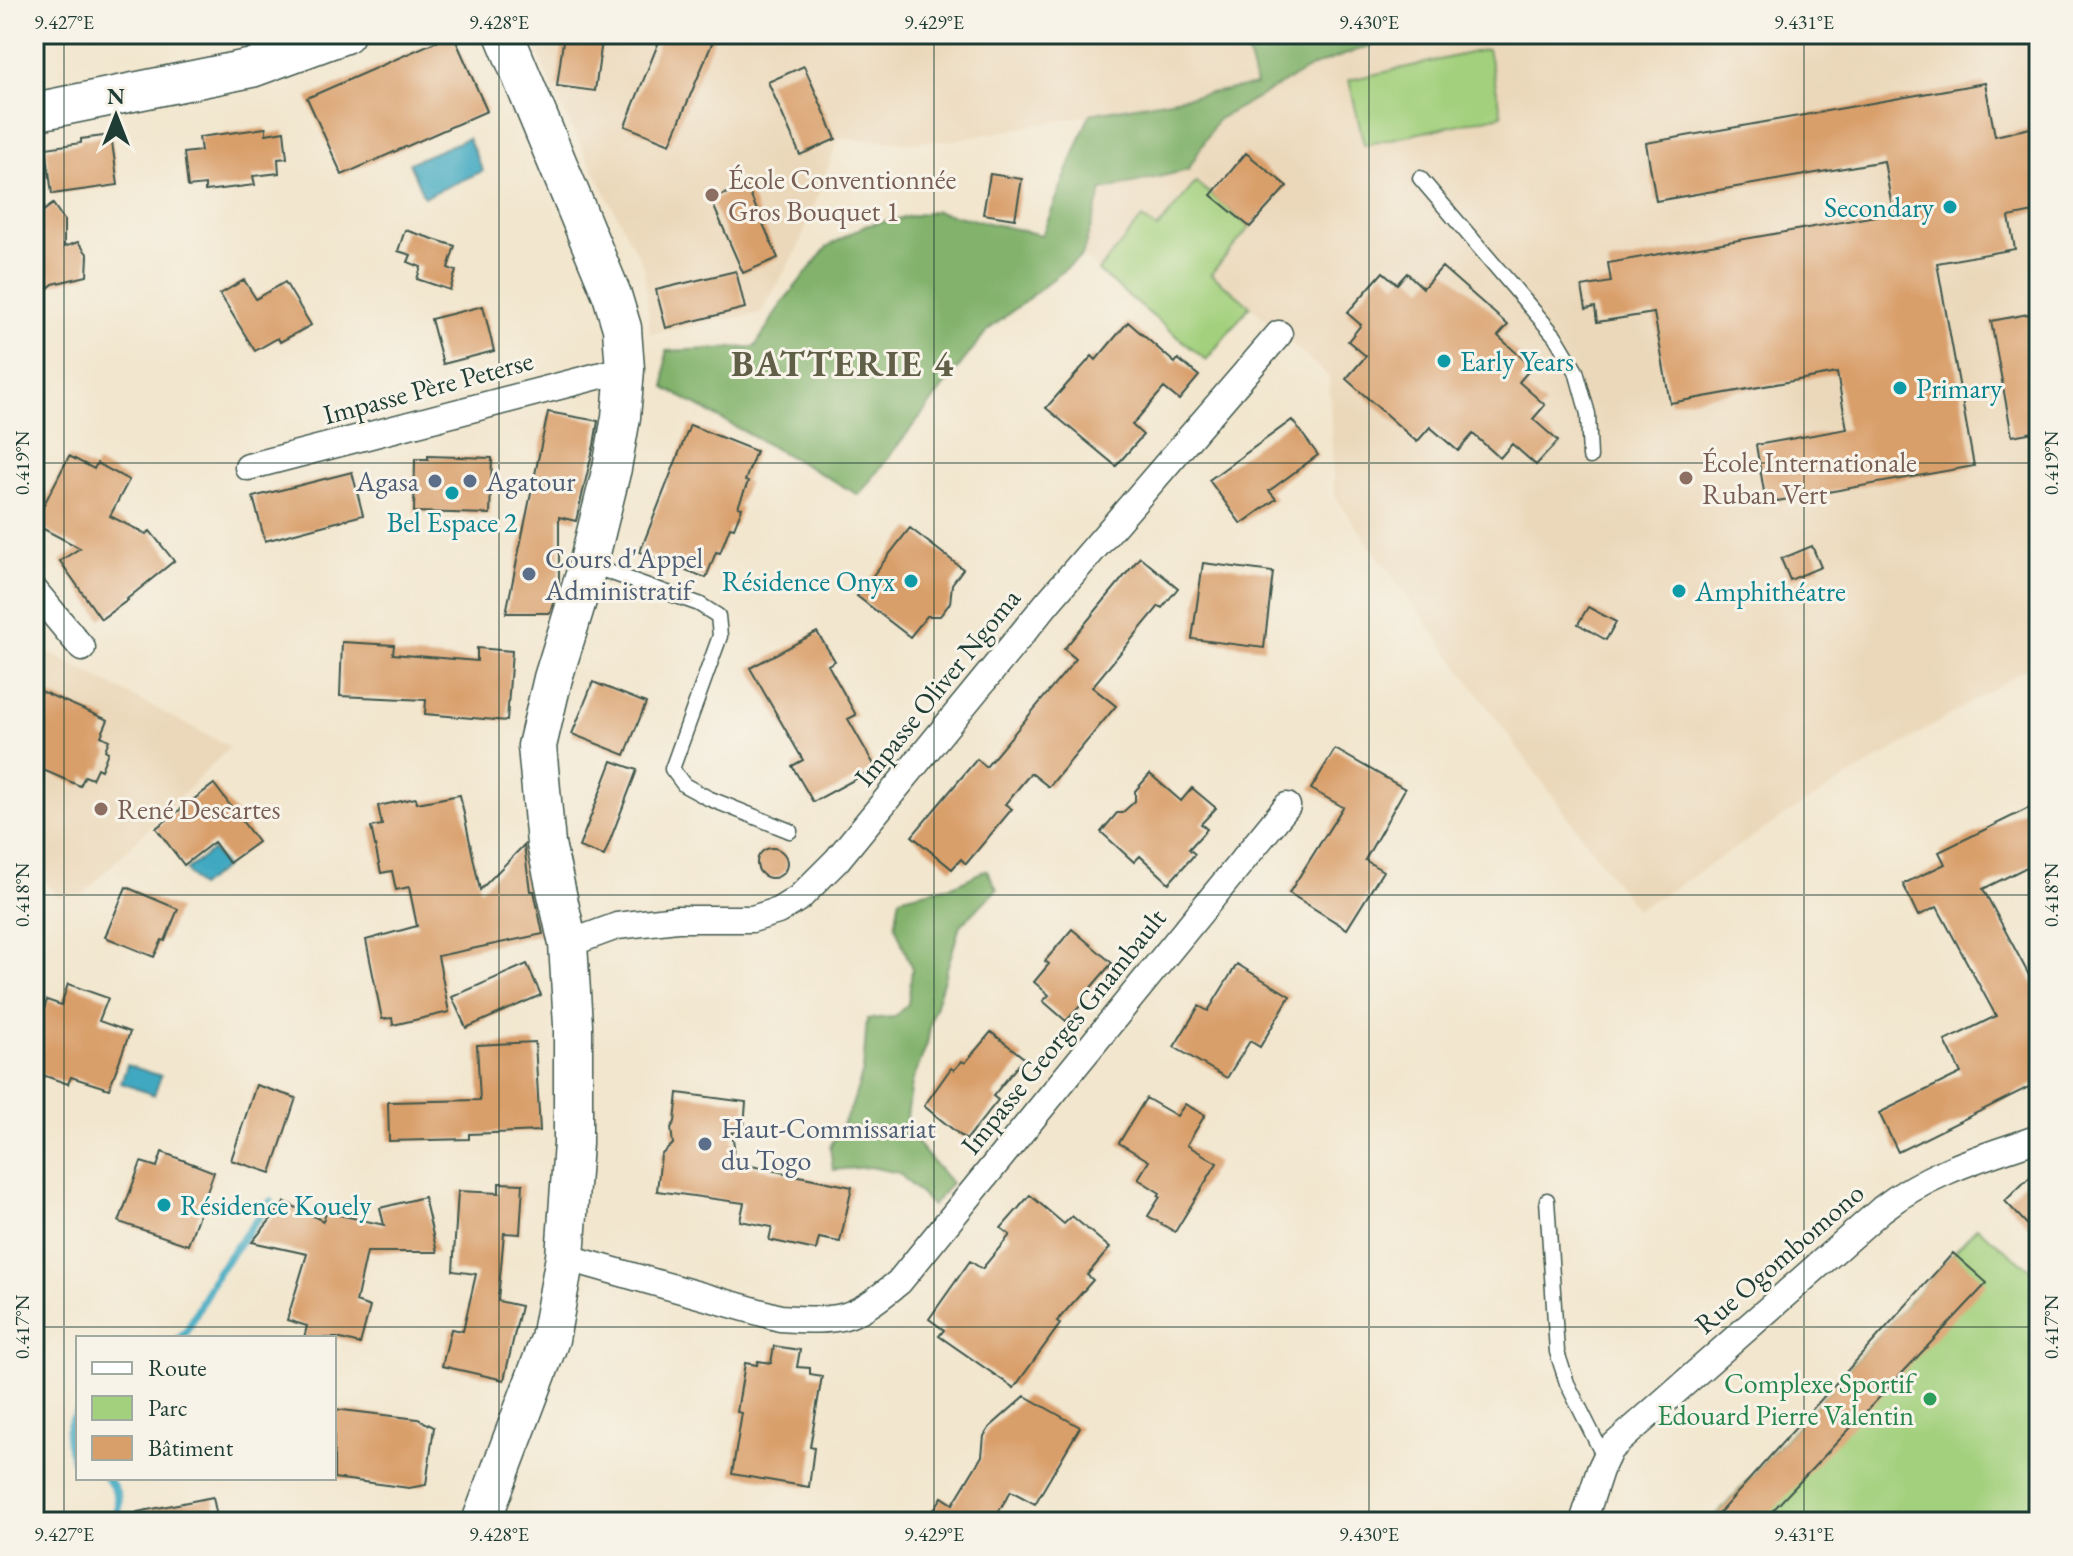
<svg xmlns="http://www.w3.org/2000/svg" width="2073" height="1556" font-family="'EB Garamond',serif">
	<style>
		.built { fill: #ebd8ba }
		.green { fill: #a3d07d; stroke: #618658; stroke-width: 2 }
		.forest { fill: #82b26c; stroke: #507850; stroke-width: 2 }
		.water { fill: #41a9c1; stroke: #30737a; stroke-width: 2 }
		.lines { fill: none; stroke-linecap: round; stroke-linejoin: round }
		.stream { stroke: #41a9c1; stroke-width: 8 }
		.building { fill: #d99f6a }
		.lane-casing { stroke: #3f564b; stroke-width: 17 }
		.street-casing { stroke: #3f564b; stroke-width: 29 }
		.secondary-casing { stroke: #3f564b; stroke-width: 41 }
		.lane { stroke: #fff; stroke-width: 14 }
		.street { stroke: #fff; stroke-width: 26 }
		.secondary { stroke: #fff; stroke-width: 38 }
		.ticks { fill: none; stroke: #1f3d34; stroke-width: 2; stroke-opacity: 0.45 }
		.education-dot { fill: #8d6e63; stroke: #f7f3e8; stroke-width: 3 }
		.culture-dot { fill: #0f9aa8; stroke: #f7f3e8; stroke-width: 3 }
		.service-dot { fill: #5c6f8a; stroke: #f7f3e8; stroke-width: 3 }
		.leisure-dot { fill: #2e9e5b; stroke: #f7f3e8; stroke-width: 3 }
		.labels { text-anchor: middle; stroke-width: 6; stroke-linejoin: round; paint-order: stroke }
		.education-label { font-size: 28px; fill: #785e54; stroke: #f7f3e8; text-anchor: start }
		.culture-label { font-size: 28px; fill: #0d838f; stroke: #f7f3e8; text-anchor: start }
		.street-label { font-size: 28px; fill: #1f3d34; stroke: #f7f3e8 }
		.service-label { font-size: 28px; fill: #4e5e75; stroke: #f7f3e8; text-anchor: start }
		.leisure-label { font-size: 28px; fill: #27864d; stroke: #f7f3e8; text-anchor: end }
		.district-label { font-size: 36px; font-weight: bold; letter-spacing: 2px; fill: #605f47; stroke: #f7f3e8 }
		.neatline { fill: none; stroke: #1f3d34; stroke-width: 3 }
		.ticks-label { font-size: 20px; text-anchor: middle; fill: #1f3d34 }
	</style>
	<rect width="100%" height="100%" fill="#f7f3e8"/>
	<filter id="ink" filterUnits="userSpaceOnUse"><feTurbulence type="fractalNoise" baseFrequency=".0125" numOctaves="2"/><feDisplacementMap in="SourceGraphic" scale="16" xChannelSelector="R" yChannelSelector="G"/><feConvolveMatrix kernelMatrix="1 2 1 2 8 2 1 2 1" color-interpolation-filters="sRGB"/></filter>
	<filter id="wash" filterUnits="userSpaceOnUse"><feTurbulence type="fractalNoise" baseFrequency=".006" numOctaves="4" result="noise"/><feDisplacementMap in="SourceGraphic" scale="32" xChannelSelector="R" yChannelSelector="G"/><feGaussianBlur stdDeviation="1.8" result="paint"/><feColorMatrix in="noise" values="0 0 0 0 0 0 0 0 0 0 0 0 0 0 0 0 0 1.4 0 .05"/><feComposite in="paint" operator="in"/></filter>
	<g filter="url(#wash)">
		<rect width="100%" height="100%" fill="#f2e6ce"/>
		<path class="built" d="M530,34H1243L1256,85L954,140L907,143L839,138L798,248L761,313L650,334L644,267L558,102Z
			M1402,34H2039V661L1789,813L1676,887L1636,910L1334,496L1329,377L1250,306L1206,360L1082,256L1102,190L1188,170L1217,121L1314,66Z
			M34,645L230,747L83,894L58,897L34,871Z"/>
		<path class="green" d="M1488,49L1502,115L1364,145L1349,80Z
			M1196,182L1250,227L1211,274L1250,306L1206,360L1098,271L1142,218L1157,229Z
			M1977,1227L2039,1276V1522L1711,1521Z"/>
		<path class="forest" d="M1243,34H1402L1314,66L1217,120L1188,170L1102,190L1082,256L987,331L859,495L665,388L666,351L755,347L782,303L827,247L864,226L935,211L1042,235L1090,114L1256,85Z
			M987,870L997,889L960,926L931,1021L927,1044L912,1083L907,1116L909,1134L951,1183L932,1206L899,1173L870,1167L833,1170L830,1147L851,1108L863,1071L867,1019L894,1017L908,1004L912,969L895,925L900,898C917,893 934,890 951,886C963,883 974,874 987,870Z"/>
		<path class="water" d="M468,138L483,171L424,197L409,163Z
			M213,850L225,867L199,887L186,870Z
			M127,1065L161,1076L154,1095L121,1083Z"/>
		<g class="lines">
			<path class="stream" d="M180,1338L187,1331L217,1273L271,1201
				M78,1412C64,1430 67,1438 73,1459L78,1462
				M106,1478C119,1490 121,1505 115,1522"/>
		</g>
		<g id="blocks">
			<path class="building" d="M453,34L487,111L342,175L307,98Z
				M564,34H603L595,91L557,86Z
				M662,34H716L670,144L625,126Z
				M804,66L836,139L800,155L768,82Z
				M1985,83L1995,136L2039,126V211L2009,217L2015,249L1937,263L1974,466L1766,503L1756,445L1847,429L1837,373L1670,403L1654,313L1597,322L1595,307L1586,309L1582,287L1611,282L1608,263L1893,213L1884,161L1656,201L1646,143Z
				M266,128V134L284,131L287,158L278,159L279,173L253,176L255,185L205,191V185L188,187L184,153L201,151L199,137Z
				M111,135L118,185L52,194L46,148L81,143V139Z
				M1246,153L1287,186L1250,227L1211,195Z
				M990,174L1022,179L1015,219L983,214Z
				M746,185L778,258L743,273L711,200Z
				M53,204L64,220V247L78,242L88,255L87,276L53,284L46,290L34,283V218Z
				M405,230L455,246L448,268L456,271L450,290L417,279L421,267L408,262L411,255L398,251Z
				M1442,267L1508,325L1498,336L1532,367L1519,382L1545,405L1533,419L1558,441L1536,465L1512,444L1500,458L1473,434L1458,451L1430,427L1417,442L1346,379L1366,356L1348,341L1361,325L1347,313L1383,272L1397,284L1407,273L1423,288Z
				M736,271L745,308L666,328L656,290Z
				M244,280L256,299L285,282L311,325L280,342L278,338L255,351L220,294Z
				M483,306L494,351L443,364L431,319Z
				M2039,312V431L2012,436L1991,321Z
				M1128,322L1175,363L1178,359L1199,376L1179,400L1164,388L1132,425L1143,435L1116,466L1046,408L1092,356L1096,360Z
				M548,412L598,421L594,445L576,521L559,517V583L550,613H506Z
				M1292,420L1318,455L1269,491L1276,499L1241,524L1209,480Z
				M690,425L756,451L745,481L748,482L738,507L742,508L734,528L730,527L720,553L716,552L706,578L640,552Z
				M69,456L94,469L97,463L129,480L110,516L146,534L150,531L174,561L127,599L128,600L101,619L60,561L80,548L34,524Z
				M428,456L492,458L490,514L414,512L415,459H428Z
				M352,472L363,515L265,541L253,497Z
				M910,528L963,569L952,584L950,603L940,616H927L910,637L857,596Z
				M1812,546L1821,567L1790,580L1781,559Z
				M1140,557L1178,588L1162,608L1159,606L1092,687L1116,706L1049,787L1031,773L1005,804L1012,809L966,864L961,859L952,869L912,836L977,759L986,767L1076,659L1064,649Z
				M1203,563L1273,572L1264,648L1192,639Z
				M1588,607L1616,622L1606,640L1578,624Z
				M817,632L835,661L828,665L856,715L848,719L876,768L813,802L792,766L803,760L750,668Z
				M342,642L394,645L393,654L477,661V648L512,651L507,721L425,714L426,700L340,696Z
				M593,682L646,703L625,755L572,734Z
				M34,688L108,720L101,736L109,740L105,750L108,752L101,770L97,768L92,779L85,776L80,786L34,766Z
				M1335,749L1405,789L1365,860L1383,871L1347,929L1289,893L1343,807L1311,789Z
				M612,761L637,770L604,856L579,847Z
				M1150,774L1181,801L1192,788L1216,808L1201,824L1207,829L1189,849L1195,854L1169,883L1140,856L1134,862L1101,832L1117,813H1122L1135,801V791Z
				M214,784L258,842L229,863L214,842L184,865L156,828Z
				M460,795L480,890L524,845L530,891H534L543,934L438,956L449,1012L393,1025L392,1018L382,1019L366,940L417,926L409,887L396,890L392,871L381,873L371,827L382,825L378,806L416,798L417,803Z
				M2039,803V861L1983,889L2039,994V1082L1898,1152L1879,1113L1961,1073L1945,1041L1996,1016L1937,907L1918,916L1903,884L1945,864L1939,852Z
				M757 863a15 15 0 1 1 30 0a15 15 0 1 1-30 0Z
				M126,887L178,909L165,941L162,940L154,957L105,937Z
				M1072,929L1112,963L1081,999L1084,1002L1066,1021L1043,1001L1049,995L1034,982L1049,964L1045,961Z
				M527,964L541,995L466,1028L452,997Z
				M1237,964L1290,996L1260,1047L1250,1041L1227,1078L1174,1047L1199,1006L1208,1011Z
				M68,984L108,998L99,1021L130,1032L109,1089L71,1077L68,1084L34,1072V1019L40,1021L47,1000L61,1005Z
				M991,1032L1024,1058L993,1096L998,1100L966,1140L924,1106L951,1068L954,1070L962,1061L965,1063Z
				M535,1042L540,1131L469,1134V1139L389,1141L388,1102L480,1100L477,1045Z
				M256,1085L296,1098L271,1173L231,1160Z
				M678,1093L746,1102L744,1127L732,1132L734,1146L732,1162L852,1187L840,1242L819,1238L816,1250L769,1240L772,1227L740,1221L744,1203L657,1191L661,1155L673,1144L671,1128L675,1122Z
				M1146,1098L1177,1116L1185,1104L1205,1115L1187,1145L1217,1163L1175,1232L1148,1216L1160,1197L1158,1196L1160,1193L1138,1179L1149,1161L1119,1143Z
				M162,1152L214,1172L188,1245L119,1222L141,1162L157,1167Z
				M2039,1168V1237L2005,1201Z
				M499,1183L523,1184L520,1234L504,1233L498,1301L521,1306L504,1380L442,1366L451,1329L463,1331L476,1274L453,1271L458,1191L499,1193Z
				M1030,1195L1064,1224L1072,1216L1110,1248L1087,1275L1093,1280L1057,1321L1060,1324L1014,1388L939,1336L944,1330L929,1319L970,1261L982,1269L1010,1235L1001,1228Z
				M424,1197L437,1252H367L356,1302L370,1307L360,1344L337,1338H304L307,1326L287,1320L307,1254L252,1242L285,1202L323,1221L326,1212L384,1225L380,1208Z
				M1953,1253L1987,1283L1762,1522H1711Z
				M774,1346L800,1350L797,1367L810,1368V1374L822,1376L810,1447L814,1448L809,1487L732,1474L742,1413L737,1412L745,1363L757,1365L758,1361L771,1363Z
				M1025,1396L1080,1427L1035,1504L1011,1491L992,1522H926L942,1497L953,1504L982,1456L984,1436L990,1427Z
				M334,1409L418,1419L434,1427L426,1485L409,1488L334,1478Z
				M213,1497L218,1522H138L137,1512Z"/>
		</g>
	</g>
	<g filter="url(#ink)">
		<use href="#blocks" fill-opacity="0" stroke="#3f564b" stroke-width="2"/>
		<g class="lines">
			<g class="lane-casing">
				<path id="lane" d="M1420,178L1555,336L1576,371L1588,414L1590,457
					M589,565L699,604L718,616L720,636L672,769L684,785L708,798L790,831
					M1547,1200L1557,1352L1567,1383L1605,1459"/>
			</g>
			<g class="street-casing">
				<path id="street" d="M248,467L625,369
					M34,590L82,648
					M568,944L617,926L677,919H752L778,911L799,898L837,860L1048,602L1279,334
					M565,1257L780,1318C842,1322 851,1321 899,1282L1287,806
					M1583,1522L1600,1470L1610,1449L1882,1209C1929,1172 1983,1157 2039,1138"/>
			</g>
			<g class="secondary-casing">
				<path id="secondary" d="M34,112L252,68L345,34
					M481,1522L550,1339L565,1257L573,1143V1025L568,944L546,844L537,746L553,678L588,565L612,468L621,417L625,369L623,343L622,328L612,295L504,34"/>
			</g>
			<use href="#lane" class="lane"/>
			<use href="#street" class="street"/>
			<use href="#secondary" class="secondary"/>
		</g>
	</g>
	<path class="ticks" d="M64,34V1522M499,34V1522M934,34V1522M1369,34V1522M1804,34V1522M34,463H2039M34,895H2039M34,1327H2039"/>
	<g class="education-dot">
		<circle cx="712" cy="195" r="8"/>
		<circle cx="1686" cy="478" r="8"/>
		<circle cx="101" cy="809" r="8"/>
	</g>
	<g class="culture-dot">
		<circle cx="1950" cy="207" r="8"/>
		<circle cx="1444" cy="361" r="8"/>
		<circle cx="1900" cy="388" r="8"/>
		<circle cx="452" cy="493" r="8"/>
		<circle cx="911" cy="581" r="8"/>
		<circle cx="1679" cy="591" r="8"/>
		<circle cx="164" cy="1205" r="8"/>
	</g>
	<g class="service-dot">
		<circle cx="435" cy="481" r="8"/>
		<circle cx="470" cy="481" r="8"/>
		<circle cx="529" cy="574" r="8"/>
		<circle cx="705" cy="1144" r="8"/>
	</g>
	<circle class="leisure-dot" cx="1930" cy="1399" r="8"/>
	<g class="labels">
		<g class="education-label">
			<text x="728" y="189">École Conventionnée<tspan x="728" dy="32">Gros Bouquet 1</tspan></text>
			<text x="1702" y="472">École Internationale<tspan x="1702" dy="32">Ruban Vert</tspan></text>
			<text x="117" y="819">René Descartes</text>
		</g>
		<g class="culture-label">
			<text x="1934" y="217" text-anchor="end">Secondary</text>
			<text x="1460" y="371">Early Years</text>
			<text x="1916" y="398">Primary</text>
			<text x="452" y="532" text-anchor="middle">Bel Espace 2</text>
			<text x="895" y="591" text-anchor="end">Résidence Onyx</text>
			<text x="1695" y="601">Amphithéatre</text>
			<text x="180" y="1215">Résidence Kouely</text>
		</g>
		<g class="street-label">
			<text transform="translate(428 387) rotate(-15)" y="10">Impasse Père Peterse</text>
			<text transform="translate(937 687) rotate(-51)" y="10">Impasse Oliver Ngoma</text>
			<text transform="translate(1063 1031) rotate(-51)" y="10">Impasse Georges Gnambault</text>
			<text transform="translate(1779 1258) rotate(-41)" y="10">Rue Ogombomono</text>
		</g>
		<g class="service-label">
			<text x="419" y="491" text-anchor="end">Agasa</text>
			<text x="486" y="491">Agatour</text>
			<text x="545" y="568">Cours d'Appel<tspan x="545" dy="32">Administratif</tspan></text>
			<text x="721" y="1138">Haut-Commissariat<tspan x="721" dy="32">du Togo</tspan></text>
		</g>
		<g class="leisure-label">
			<text x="1914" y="1393">Complexe Sportif<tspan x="1914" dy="32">Edouard Pierre Valentin</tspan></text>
		</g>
		<g class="district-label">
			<text x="843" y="376">BATTERIE 4</text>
		</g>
	</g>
	<rect width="2073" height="1556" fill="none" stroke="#f7f3e8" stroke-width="88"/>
	<rect x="76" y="1336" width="260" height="144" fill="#f7f3e8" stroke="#a1aaa0" stroke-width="2"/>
	<rect x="92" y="1362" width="40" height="12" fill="#ffffff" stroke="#a1aaa0" stroke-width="2"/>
	<text x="148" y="1376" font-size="24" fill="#1f3d34">Route</text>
	<rect x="92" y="1396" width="40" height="24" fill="#a3d07d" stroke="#a1aaa0" stroke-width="2"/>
	<text x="148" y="1416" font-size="24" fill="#1f3d34">Parc</text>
	<rect x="92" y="1436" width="40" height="24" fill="#d99f6a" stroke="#a1aaa0" stroke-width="2"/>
	<text x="148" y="1456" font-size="24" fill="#1f3d34">Bâtiment</text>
	<g transform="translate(116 116)" stroke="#f7f3e8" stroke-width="6" paint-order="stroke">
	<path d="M0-6L14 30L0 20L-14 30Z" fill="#1f3d34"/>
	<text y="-12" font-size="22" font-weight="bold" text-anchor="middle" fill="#1f3d34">N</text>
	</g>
	<rect x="44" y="44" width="1985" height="1468" class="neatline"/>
	<g class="ticks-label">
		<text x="64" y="29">9.427°E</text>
		<text x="499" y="29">9.428°E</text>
		<text x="934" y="29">9.429°E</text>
		<text x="1369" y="29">9.430°E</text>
		<text x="1804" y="29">9.431°E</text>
		<text transform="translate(22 463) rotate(-90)" y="7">0.419°N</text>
		<text transform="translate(2051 463) rotate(-90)" y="7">0.419°N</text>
		<text transform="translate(22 895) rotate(-90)" y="7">0.418°N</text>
		<text transform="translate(2051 895) rotate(-90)" y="7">0.418°N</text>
		<text transform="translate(22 1327) rotate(-90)" y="7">0.417°N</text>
		<text transform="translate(2051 1327) rotate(-90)" y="7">0.417°N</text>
		<text x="64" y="1541">9.427°E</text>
		<text x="499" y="1541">9.428°E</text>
		<text x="934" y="1541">9.429°E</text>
		<text x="1369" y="1541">9.430°E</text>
		<text x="1804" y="1541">9.431°E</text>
	</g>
</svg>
